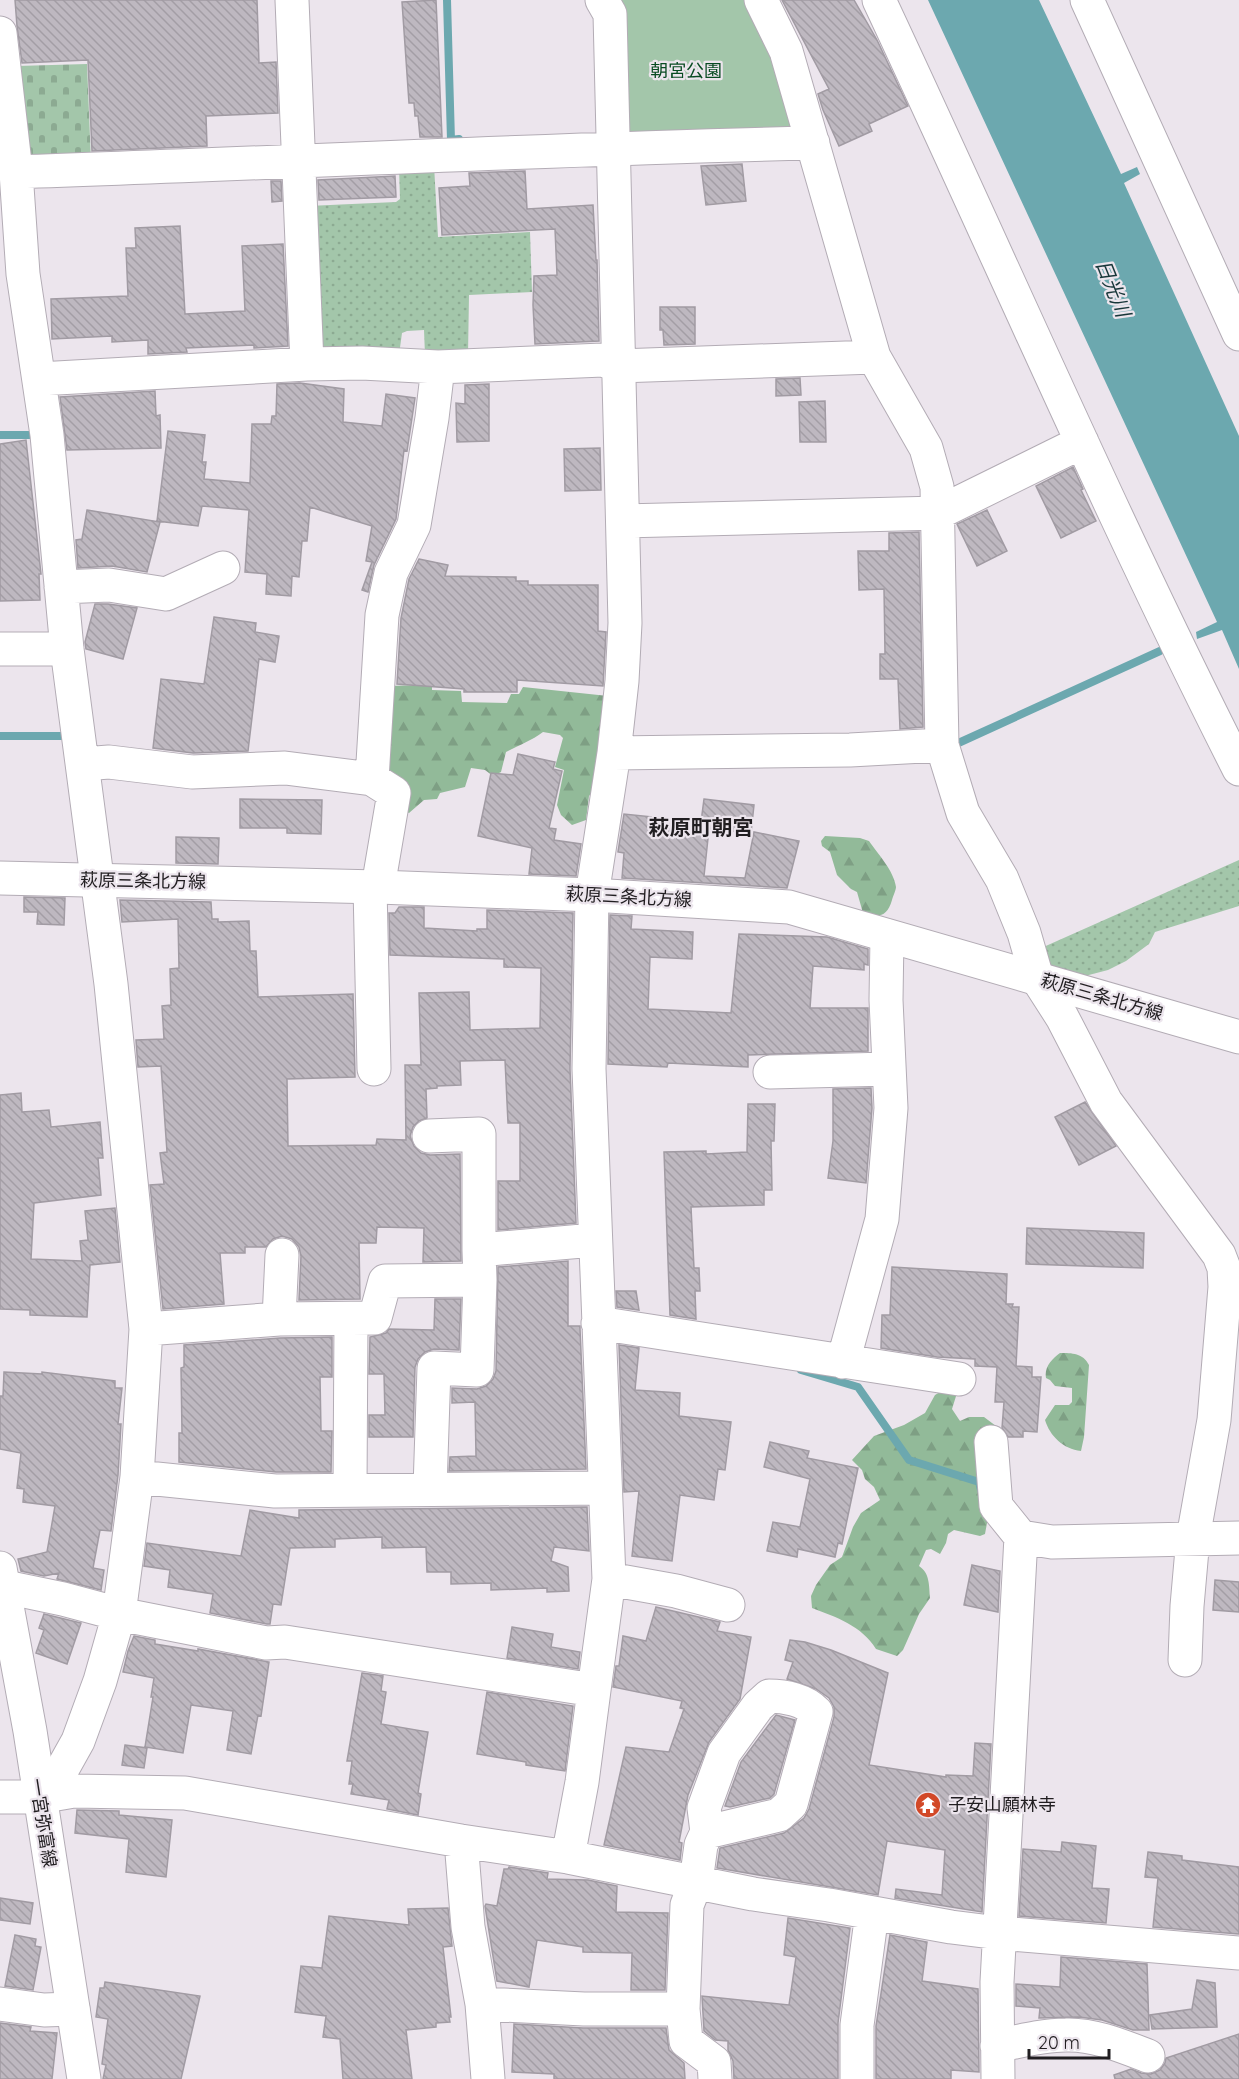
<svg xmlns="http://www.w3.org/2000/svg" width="1239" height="2079" font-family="Quicksand,'Noto Sans JP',sans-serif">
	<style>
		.grass { fill: url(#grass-dots) }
		.forest { fill: url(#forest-firs) }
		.cemetery { fill: url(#cemetery-stones) }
		.park { fill: #a3c6aa }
		.water { fill: #6ca8af }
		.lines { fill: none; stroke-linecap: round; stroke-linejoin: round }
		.stream { stroke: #6ca8af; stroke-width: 8 }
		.building { fill: url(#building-back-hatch); stroke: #a19ba3; stroke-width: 1.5 }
		.minor-casing { stroke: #b3acb5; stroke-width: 35 }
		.major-casing { stroke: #b3acb5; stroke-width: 35 }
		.minor { stroke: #fff; stroke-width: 33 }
		.major { stroke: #fff; stroke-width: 33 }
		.labels { text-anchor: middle; stroke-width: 4.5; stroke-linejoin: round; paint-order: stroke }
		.park-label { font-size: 18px; fill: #084b22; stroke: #ece5ed }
		.street-label { font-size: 18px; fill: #211e21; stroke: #ece5ed }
		.poi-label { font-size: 18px; fill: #211e21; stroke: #ece5ed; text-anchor: start }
		.water-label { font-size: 20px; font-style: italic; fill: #18373a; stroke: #ece5ed }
		.quarter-label { font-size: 21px; font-weight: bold; fill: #211e21; stroke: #ece5ed }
	</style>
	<defs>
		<pattern id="grass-dots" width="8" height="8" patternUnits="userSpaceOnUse" patternTransform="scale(1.5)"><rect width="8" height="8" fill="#a3c6aa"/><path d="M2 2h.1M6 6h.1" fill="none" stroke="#8caa92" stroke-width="1.8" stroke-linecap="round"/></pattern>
		<pattern id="forest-firs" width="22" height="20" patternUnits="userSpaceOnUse" patternTransform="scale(1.5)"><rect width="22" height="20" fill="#92ba99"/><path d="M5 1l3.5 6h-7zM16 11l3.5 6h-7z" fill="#7e9f84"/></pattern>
		<pattern id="cemetery-stones" width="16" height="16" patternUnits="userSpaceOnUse" patternTransform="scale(1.5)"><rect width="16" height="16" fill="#a3c6aa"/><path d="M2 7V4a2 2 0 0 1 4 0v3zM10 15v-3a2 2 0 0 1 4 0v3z" fill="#8caa92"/></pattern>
		<pattern id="building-back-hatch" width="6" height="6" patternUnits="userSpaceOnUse" patternTransform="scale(1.5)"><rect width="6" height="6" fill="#beb8c0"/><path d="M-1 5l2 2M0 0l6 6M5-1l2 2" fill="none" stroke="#a39ea5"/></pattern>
	</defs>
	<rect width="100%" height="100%" fill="#ece5ed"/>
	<path class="grass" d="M434,165L438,237L530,232L532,292L469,295L468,355H425L424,330L407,331L402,333L399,355L321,354L308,206L396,202L400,199L399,167Z
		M1239,860V906L1155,932L1149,944L1126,961L1108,970L1085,976L1051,970L1039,949Z"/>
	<path class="forest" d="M432,682V690L461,691L462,702L507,703L511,694H519L523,687L608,696L600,783L589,796L586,820L572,825L561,815L557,805L564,770L555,767L563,738L560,735L543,732C531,741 519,745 506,752L501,772L493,776L485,770L471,768L465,787L440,793L437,799L424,800L409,813L398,808L378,774L390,686L418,685Z
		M825,836L860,838L869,841C878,854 894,871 896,887C896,890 893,896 892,900C887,918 878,917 863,913L857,892L851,889L837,875L830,852L822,846L821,841Z
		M1060,1353C1072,1353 1083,1353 1089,1365L1084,1437L1081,1451C1063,1449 1050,1436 1045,1420L1055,1405H1069L1072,1402V1388L1055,1386L1050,1380L1046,1378C1044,1367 1052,1359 1060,1353Z
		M947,1388L957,1393L952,1409L960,1421L969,1417H984L996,1426L1001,1446L985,1534L980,1536L954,1530L948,1534L946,1543L940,1554L931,1549L926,1550L919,1566C930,1573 929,1586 930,1598L919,1614L903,1650L897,1656L876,1649C862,1626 836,1617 812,1608L811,1596L816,1585L830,1565L842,1557L853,1527L861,1513L880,1500L874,1487L865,1479L862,1470L852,1460L874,1436L904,1425L925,1413L935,1395Z"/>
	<path class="cemetery" d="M87,64L91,162L27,156L17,66Z"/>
	<path class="park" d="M608,0H754L796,127L615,145Z"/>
	<path class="water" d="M928,0H1039L1121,174L1137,167L1140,174L1124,183L1239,436V669L1222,630L1197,639L1196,632L1217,622Z"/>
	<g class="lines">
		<path class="stream" d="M447,0L451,140L459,139
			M0,435H32
			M0,736H65
			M955,749L954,745L1160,651
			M801,1370L858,1387L909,1460L979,1482L981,1490"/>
	</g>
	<path class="building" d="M15,0H257L259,63L276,62L278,113L206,116L207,146L92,151L88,60L22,63L17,26Z
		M436,0L442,137H420L418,116H415L414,103H409L402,2Z
		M782,0H854L877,40L908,106L869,124L872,131L839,146L823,110L818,94L829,89Z
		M742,164L746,201L706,205L701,166Z
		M525,171L527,209L593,205L596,260H597L599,341L535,344L533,305L534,276L557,275L555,229L442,235L439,188L470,186L469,173Z
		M395,176L396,197L319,200L318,180Z
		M271,181H281L282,201L272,202Z
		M180,226L185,314L245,311L242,246L283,244L288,346L254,348V345L186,348L187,352L148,354V340L112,342V336L52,339L51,299L128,296L126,248H136L135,228Z
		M660,307H695V344L664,345L663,330H660Z
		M800,378L801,395L776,396V379Z
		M300,383L344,389L343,422L382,426L386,394L415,398L407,451L404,450L396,519L374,565L368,592L362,590L372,562L366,561L372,526L310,507L307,541H302L299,577L292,576L291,596L266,594L267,574L245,572L249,510L202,506L198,526L157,521L168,431L205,435L202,462H206L204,479L250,483L252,424H271L272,416H276L277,384Z
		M489,384V441L457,442L456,403L465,404V385Z
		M155,391L156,416L160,415L161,448L67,450L60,397Z
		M825,401L826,442H800L799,402Z
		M26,440L41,574H39L40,600L0,601V444Z
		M600,448L601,490L565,491L564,449Z
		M1073,467L1083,489L1081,490L1096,521L1061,538L1036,486Z
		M87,510L160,522L147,572L112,566L78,568L76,540L82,539Z
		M987,510L1007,551L977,566L957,524Z
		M919,532L923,727L900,729L898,679H880V654H885L884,589L859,590L858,551H889V533Z
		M419,559L448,565L445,576L516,577V581H528V585H598V631L606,632L603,686L517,680V692H464V689L397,684L401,618L409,579Z
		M95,604H108L137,608L123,659L86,649L85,642Z
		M214,617L256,623L255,632L279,636L275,662L259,659L248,751L193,753L153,748L161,679L204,684Z
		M518,754L555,762L553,769L562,771L549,828L556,829L554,840L581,844L576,876L529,874L532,848L478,836L491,773L513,775Z
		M240,799L322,800L321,834L287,833V828H240Z
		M704,799L754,805L751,833L709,829L704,876L745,878L754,832L799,841L787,888L622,878L624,853L618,852L624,814L701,822Z
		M176,837L219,838L218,864L176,863Z
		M24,897L65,898L64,925L37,924L38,912H24Z
		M120,900L211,902L212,919H218V922L249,921L250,951H256L258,997L353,994L355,1077L287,1079L288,1146L376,1145L377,1139L406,1140L405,1065H421L419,993L469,992L470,1030L540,1028L541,968L504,967V959L390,955L389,913H395L399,907H424V928L477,931V929H487V910L573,913L570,1069L576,1223L498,1230V1181H520V1123H508L505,1060L460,1061L461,1085L437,1086V1088L426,1089L427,1118L419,1121L413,1127L410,1136L414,1146L421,1153L430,1155L460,1154L461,1261L423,1262L424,1228L377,1227L376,1243H359L360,1299L299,1300L301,1256L299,1247L292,1239L282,1236L273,1239L266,1247H245V1253H220L224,1304L163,1309L150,1185L164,1184L160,1153L167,1152L161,1066L138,1067L136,1040L164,1039L162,1006L171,1005L170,969L179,968L178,919L122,922Z
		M610,915L632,916L631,929L693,932L692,959L650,957L648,1009L731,1013L739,934L827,937L868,949V965L864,964V970L813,966L810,1008H868V1051L748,1055V1067L668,1063L667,1067L608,1064Z
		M871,1088L872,1108L866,1183L828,1178L833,1141V1089Z
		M21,1093L22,1112L49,1110L51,1127L100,1122L103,1158H98L101,1195L34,1203L31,1259L82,1261L80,1241L88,1240L85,1211L115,1208L120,1262L90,1265L87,1317L30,1315V1310L0,1309V1095Z
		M1085,1102L1116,1146L1079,1165L1055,1117Z
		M748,1104H775L774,1141H771L772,1190H764V1205L691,1207L694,1268H699L700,1291H695L696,1319L670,1315L664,1152L706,1151V1154L747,1152Z
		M1027,1228L1144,1233L1143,1268L1026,1264Z
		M568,1261V1326H580V1329L586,1469L449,1471L450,1457L476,1456L475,1402L452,1403V1388L477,1389L486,1386L493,1379L496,1371L498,1267Z
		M892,1267L1007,1274L1006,1304H1013L1012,1307H1019L1016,1366L1032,1367V1377H1041L1037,1432L1023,1431V1437H1008L1002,1428L1004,1402H995L997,1367L975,1366V1359L937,1357L881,1348L882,1315H890Z
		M616,1291H636L639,1310L617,1307Z
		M435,1299H461L459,1350L434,1349L425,1352L418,1359L415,1367L413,1437H369V1415H385L384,1374H369L370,1337L386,1333L389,1329L434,1330Z
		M332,1337V1377H320L321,1431H332L331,1472H276L179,1462V1433H182L181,1368L184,1367V1345L280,1338Z
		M619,1345L639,1348L635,1390L680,1393L679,1416L731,1422L725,1470L718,1469L714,1500L680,1495L672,1561L632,1556L639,1491L624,1492Z
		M4,1372L42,1374V1372L115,1381V1388H122L118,1424H121L118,1475L111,1531L100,1530L93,1568L104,1570L101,1590L57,1579L59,1573L44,1576L21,1571L18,1559L47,1552L55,1506L23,1502L24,1489L17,1488L21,1453L0,1449V1396H3Z
		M770,1442L809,1451L807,1458L858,1468L842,1544L838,1543L835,1557L798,1549L797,1557L767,1551L773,1522L800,1527L810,1479L764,1467Z
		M587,1507L589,1551L554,1547L551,1561L568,1567L569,1591L547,1592V1588L491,1590V1583L451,1584V1572H427L426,1547L382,1548V1537L335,1539V1547L290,1548L281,1605L273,1604L270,1624H267L210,1613L213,1594L168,1587L170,1570L144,1566L147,1543L241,1556L250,1510L299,1518V1510Z
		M972,1565L1000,1571L998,1612L964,1605Z
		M1215,1580L1239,1582V1612L1213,1610Z
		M656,1607L720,1622L717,1631L751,1637L740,1699L709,1742L688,1795L679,1842L682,1843L680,1860L604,1845L626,1747L669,1752L684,1709L680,1708L682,1701L613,1687L616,1666H619L623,1636L646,1641Z
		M44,1614L81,1623L67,1664L36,1653L44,1630L39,1628Z
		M512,1627L553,1634L551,1647L580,1652L578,1669L507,1658Z
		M134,1636L155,1640V1644L198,1651V1649L269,1662L261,1716L258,1715L251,1754L227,1750L233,1711L191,1705L183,1753L145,1747L153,1697H151L154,1678L123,1672L128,1651Z
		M790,1640L805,1642L831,1650L888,1673L869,1765L946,1777V1775L973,1776L975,1743L991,1744L982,1912L895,1898L896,1889L942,1895L945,1850L887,1841L878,1895L717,1868L720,1848L784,1833L804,1818L809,1809L834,1717V1707L829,1698L816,1689L787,1679L793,1662L785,1660Z
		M362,1673L383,1676L381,1691L386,1692L381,1724L428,1732L418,1793L421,1794L418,1815L387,1809L389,1800L351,1794L353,1784H349L352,1761H347Z
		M487,1692L573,1706L565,1771L526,1765V1762L477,1754Z
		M776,1715L795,1720L774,1794L770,1798L730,1807L725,1806L741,1762Z
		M125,1745L147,1748L144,1768L122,1765Z
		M77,1810L119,1811V1815L172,1820L166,1877L126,1872L129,1839L75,1833Z
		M1062,1842L1096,1846L1092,1888L1109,1889L1106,1923L1019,1916L1023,1849L1061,1852Z
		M1148,1852L1182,1856V1860L1239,1867V1934L1153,1927L1158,1878L1145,1877Z
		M509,1867L548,1873L547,1879L588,1880L617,1886L616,1912L668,1913L665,1990H631L632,1953L583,1952V1947L537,1940L529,1987L497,1981L485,1906L486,1904L497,1906L504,1869H508Z
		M0,1898L33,1903L30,1924L0,1920Z
		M448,1908L452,1946L443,1947L451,2017H449L450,2022L436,2023V2027L406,2030L412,2079H343L340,2039L323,2037L326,2016L295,2012L301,1966L322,1968L329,1916L409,1925L408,1909Z
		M788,1918L850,1928L838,2023V2079H734L733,2061L728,2050V2041L715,2040L704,2031L702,1996L789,2005L796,1957L784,1955Z
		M15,1935L36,1939L35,1946L41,1947L33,1990L5,1986Z
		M890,1935L927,1942L922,1981L978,1989L979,2072L951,2070V2079H876V2026Z
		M1061,1957L1147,1964L1149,2030H1133L1102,2020L1079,2017L1039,2018L1040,2008L1016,2006V1984L1060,1987Z
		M1197,1980L1215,1983L1217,2027L1152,2029L1150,2015L1192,2009Z
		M105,1982L200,1996L181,2079H103L106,2065L102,2064L108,2019L96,2017L100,1988H104Z
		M0,2023L31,2027L30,2031L57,2033L52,2079H0Z
		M514,2024L583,2028H666L669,2050L684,2063L685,2079H554V2074L512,2072Z
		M1239,2034V2079H1115L1114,2075L1131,2069L1141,2073L1151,2074L1160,2070L1165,2063L1166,2058Z"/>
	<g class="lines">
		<g class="minor-casing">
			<path id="minor" d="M292,0L307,364
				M761,0L786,51L874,357L926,448L937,487L942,745L963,813L1002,879L1024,933L1037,978L1062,1017L1106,1102L1219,1255L1224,1268L1225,1287L1214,1420L1193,1538L1187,1606L1185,1660
				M879,0C999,256 1111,517 1239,769
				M1087,0L1239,334
				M0,33L16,172L23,274L47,435L67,649L111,984L146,1329L137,1477L119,1614L100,1681L78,1741L59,1775L39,1797
				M16,172C282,163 547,149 813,143
				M39,379L307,364L362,363L438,367L603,360L619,366L874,357
				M623,521L938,513L1082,442
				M61,587L109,585L166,594L223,568
				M0,649H67
				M614,753L850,750L942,745
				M83,764L109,762L192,772L285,768L372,779L394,793L378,887
				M372,779L382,615L391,573L414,525L432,418L438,367
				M370,887L374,1069
				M770,1072L889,1069
				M429,1136L479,1134V1250
				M279,1319L282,1255
				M598,1323L959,1379
				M146,1329L279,1319L375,1318L385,1281L480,1280L479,1250L594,1240
				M843,1362L882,1219L891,1108L886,1000L887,936
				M991,1442L996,1506L1021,1537L1052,1542L1239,1538
				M137,1477L275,1491L604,1488
				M430,1488L434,1368L477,1370L480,1280
				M350,1489L351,1319
				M609,1579L676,1591L728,1605
				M0,1586L63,1599L119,1614L266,1643L285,1642L594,1690L582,1782L568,1857
				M594,1690L609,1579L589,1069L592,895L614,753L622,681L625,623L610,14L602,0
				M0,1797H39L74,1791L185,1793L461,1841L568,1857L753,1894L829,1905L951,1927L999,1933L1239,1953
				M461,1841L468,1927L482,2004L488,2079
				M0,2004L44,2010L73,2009
				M482,2004L584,2009H683L687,1905L696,1882L701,1845L707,1832L704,1808L724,1753L758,1706L769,1696C785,1696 805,1700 816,1712L791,1804L779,1815L707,1832
				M683,2009L686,2041L714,2062L715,2079
				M997,2046C1020,2041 1043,2035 1066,2035C1094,2034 1122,2046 1148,2056
				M857,2079V2025L872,1913
				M998,2079L997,1982L1021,1537"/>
		</g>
		<g class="major-casing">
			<path id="major" d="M0,878L378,887L592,895L789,907L1239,1037
				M0,1568L30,1731L84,2079"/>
		</g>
		<use href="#minor" class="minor"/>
		<use href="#major" class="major"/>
	</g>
	<defs>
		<g id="temple-disc" transform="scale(1.35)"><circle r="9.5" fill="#d24827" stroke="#ece5ed"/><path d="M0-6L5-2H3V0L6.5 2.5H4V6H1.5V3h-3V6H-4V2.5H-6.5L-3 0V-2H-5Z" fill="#fff"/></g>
	</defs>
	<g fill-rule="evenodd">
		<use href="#temple-disc" x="928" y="1805"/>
	</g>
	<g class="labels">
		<g class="park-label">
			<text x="686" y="77">朝宮公園</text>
		</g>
		<g class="street-label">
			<text transform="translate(143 881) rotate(1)" y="6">萩原三条北方線</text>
			<text transform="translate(629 897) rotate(3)" y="6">萩原三条北方線</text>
			<text transform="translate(1102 997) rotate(16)" y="6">萩原三条北方線</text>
			<text transform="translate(43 1823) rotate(81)" y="6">一宮弥富線</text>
		</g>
		<g class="poi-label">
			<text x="948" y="1811">子安山願林寺</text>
		</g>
		<g class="water-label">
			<text transform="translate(1113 288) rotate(68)" y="7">日光川</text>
		</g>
		<g class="quarter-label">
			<text x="701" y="835">萩原町朝宮</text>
		</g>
	</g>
	<path d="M1029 2049v9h80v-9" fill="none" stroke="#211e21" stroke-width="3"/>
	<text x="1038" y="2049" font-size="18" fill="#211e21" stroke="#ece5ed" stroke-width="4.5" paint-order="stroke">20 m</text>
</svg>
